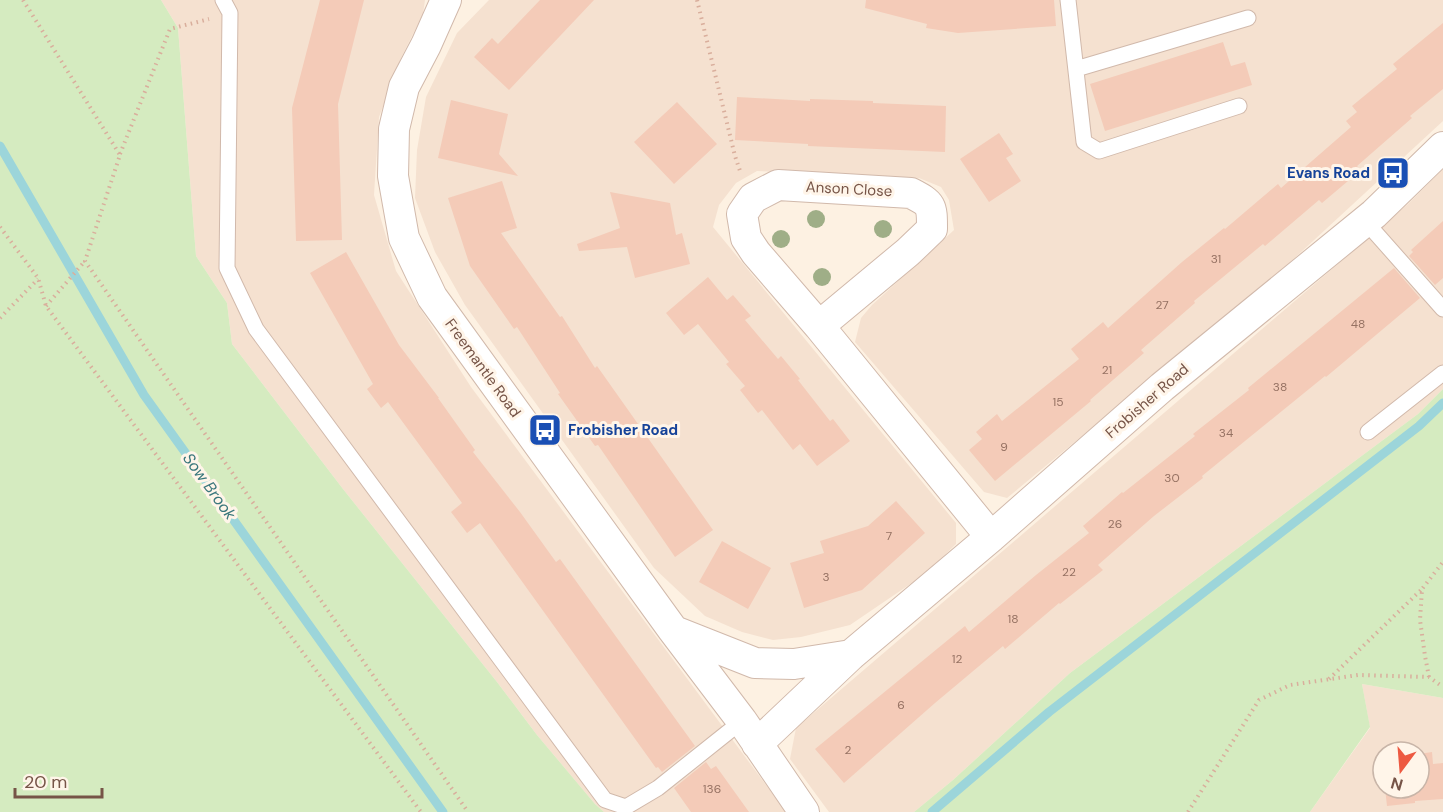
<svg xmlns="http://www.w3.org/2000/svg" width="1443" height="812" font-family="'DM Sans',sans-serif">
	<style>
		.residential { fill: #f5e1d0; fill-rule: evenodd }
		.green { fill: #d5ebc0 }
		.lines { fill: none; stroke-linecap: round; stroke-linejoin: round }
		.stream { stroke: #9cd5da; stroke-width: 9 }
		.building { fill: #f4cbb8 }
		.lane-casing { stroke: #d1b9ab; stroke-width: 17 }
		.street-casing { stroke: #d1b9ab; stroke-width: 32 }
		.path { stroke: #d9ae9c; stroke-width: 4; stroke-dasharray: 1.5 4.5; stroke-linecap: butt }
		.lane { stroke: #fff; stroke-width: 15 }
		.street { stroke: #fff; stroke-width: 30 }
		.tree { fill: #9fae87 }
		.labels { text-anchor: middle; stroke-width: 6; stroke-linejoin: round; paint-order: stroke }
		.number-label { font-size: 12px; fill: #967263 }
		.transit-label { font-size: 15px; font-weight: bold; fill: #164399; stroke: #fff5e9; text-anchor: end }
		.street-label { font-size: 15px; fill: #765447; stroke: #fff5e9 }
		.water-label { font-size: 16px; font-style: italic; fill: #3a777c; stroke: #fff5e9 }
	</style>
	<rect width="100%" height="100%" fill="#fdf1e2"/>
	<path class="residential" d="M161,0H425L423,14L401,58L379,117L374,195L396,271L471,387L786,812H604L595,804L537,735L497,682L343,489L232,344L227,303L196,256L178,28Z
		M489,0H1443V121L1274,277L1007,498L984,492L855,342L861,318L872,305L954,230L949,200L941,187L919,178L757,171L736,183L719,205L713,227L956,523V544L925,574L850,625L801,637L773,640L742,632L705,616L654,568L465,305L435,252L415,198L417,150L426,97L457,33Z
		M1443,169V389L1418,414L1070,673L953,780L914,812H829L790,759L796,728L1408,204Z
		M1362,684L1443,698V812H1310L1370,728ZM1383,752H1419V788H1383Z"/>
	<path class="green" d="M0,0H161L178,28L196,256L227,303L232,344L343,489L497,682L537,735L595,804L604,812H0Z
		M1443,389V698L1362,684L1370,727L1310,812H914L953,780L1070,673L1418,414Z"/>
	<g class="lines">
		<path class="stream" d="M0,146L144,395L443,812
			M932,812L1049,712L1419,426L1443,403"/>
	</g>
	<path class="building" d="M320,0H364L338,104L342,240L296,241L292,108Z
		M540,0H594L509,90L474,57L492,38L498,44Z
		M866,0H1054L1056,26L958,33L926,28L927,24L865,8Z
		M1443,23V89L1410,116L1412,118L1357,166L1361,170L1322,203L1319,200L1265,246L1263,244L1194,301L1195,303L1141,350L1144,353L1090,400L1091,401L995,481L969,450L982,439L976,432L997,414L1002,421L1079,359L1071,349L1103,322L1108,328L1182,262L1224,228L1225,229L1278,184L1281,188L1351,127L1346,121L1357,112L1352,106L1397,69L1393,64Z
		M1223,42L1231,66L1245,62L1252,85L1105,131L1090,84Z
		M737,97L810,101V99L873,101V103L946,106L945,152L808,146V144L735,140Z
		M451,100L508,114L499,154L518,176L438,158Z
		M677,102L717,144L674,184L634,142Z
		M999,133L1013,154L1006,158L1021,181L989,202L960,159Z
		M502,181L517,228L501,233L560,317L562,316L595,368L597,366L713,530L675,557L598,445L595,446L558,394L560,393L517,327L514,329L470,266L448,198Z
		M610,192L670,203L676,235L682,233L690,264L635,278L627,247L579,251L577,244L620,228Z
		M1443,221V278L1435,285L1409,256L1413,252L1411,250Z
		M346,252L399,345L439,398H438L475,450L473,452L520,512L556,562L560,559L695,746L662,772L658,767L656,768L480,523L467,533L451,512L462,503L388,402L381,408L367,389L373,384L310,273Z
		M1394,268L1420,298L1326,377L1325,376L1202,476L1203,478L1154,516L1098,565L1103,570L1060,604L1059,603L1005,649L1003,646L935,703L844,783L815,749L965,626L969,632L1036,575L1089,533L1083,526L1122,492L1123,493L1195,436L1193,434L1249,390L1248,388Z
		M708,277L727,300L733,295L751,316L745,320L778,359L781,356L800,379L798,380L830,421L833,419L850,441L817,466L800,444L793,450L762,410L758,413L740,390L745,386L726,364L729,362L698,324L684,335L666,313Z
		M896,501L925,533L862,590L804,608L790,563L824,553L820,541L868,526Z
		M722,541L771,568L748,609L699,582Z
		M1432,752L1433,764L1443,763V799L1415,801V803L1387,806L1385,788H1419V754Z
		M706,762L711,769L716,766L749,812H691L674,788Z"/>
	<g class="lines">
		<g class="lane-casing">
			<path id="lane" d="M223,0L230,13L227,268L256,329L605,800L626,807L658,788L742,721
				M1068,0L1084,142L1099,151L1239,106
				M1076,69L1248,18
				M1365,221L1443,309
				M1368,432L1443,373"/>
		</g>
		<g class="street-casing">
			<path id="street" d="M446,0L426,45L404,87L394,129L393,176L404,238L432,297L673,630L742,721L804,812
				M819,326L908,252L932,229C932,205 932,204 911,193L778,185L753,198L742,214L746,238L756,253L819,326L991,537
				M674,631L755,663L794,664L851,655
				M757,744L851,655L991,537L1162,387L1374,214L1443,147"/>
		</g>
		<path class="path" d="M23,0L120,155L85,261L468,812
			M697,0L735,156L740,171
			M120,154L170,29L209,19
			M0,227L38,278L46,306L421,812
			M46,306L85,261
			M0,318L38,279
			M1429,677L1425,656L1420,620L1422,589L1443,562
			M1329,679L1422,589
			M1188,812L1259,700L1290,685L1358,675L1429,677L1443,687"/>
		<use href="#lane" class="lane"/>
		<use href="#street" class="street"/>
	</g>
	<g class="tree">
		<circle cx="816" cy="219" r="9"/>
		<circle cx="883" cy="229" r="9"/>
		<circle cx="781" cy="239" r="9"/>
		<circle cx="822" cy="277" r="9"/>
	</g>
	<defs>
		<g id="bus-square" transform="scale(1.725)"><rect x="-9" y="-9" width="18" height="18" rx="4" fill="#1a4fb4" stroke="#fff5e9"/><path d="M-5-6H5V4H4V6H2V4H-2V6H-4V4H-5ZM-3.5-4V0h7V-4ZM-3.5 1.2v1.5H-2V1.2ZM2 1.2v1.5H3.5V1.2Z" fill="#fff"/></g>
	</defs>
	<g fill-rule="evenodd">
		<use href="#bus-square" x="1393" y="173"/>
		<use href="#bus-square" x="545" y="430"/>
	</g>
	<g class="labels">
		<g class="number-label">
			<text x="1216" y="263">31</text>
			<text x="1162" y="309">27</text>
			<text x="1358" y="328">48</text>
			<text x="1107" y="374">21</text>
			<text x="1280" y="391">38</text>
			<text x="1058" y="406">15</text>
			<text x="1226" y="437">34</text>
			<text x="1004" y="451">9</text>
			<text x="1172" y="482">30</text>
			<text x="1115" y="528">26</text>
			<text x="889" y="540">7</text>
			<text x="1069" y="576">22</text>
			<text x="826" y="581">3</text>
			<text x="1013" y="623">18</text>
			<text x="957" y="663">12</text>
			<text x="901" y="709">6</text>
			<text x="848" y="754">2</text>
			<text x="712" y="793">136</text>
		</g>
		<g class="transit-label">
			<text x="1370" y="178">Evans Road</text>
			<text x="568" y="435" text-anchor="start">Frobisher Road</text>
		</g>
		<g class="street-label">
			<text transform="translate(849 189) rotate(3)" y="5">Anson Close</text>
			<text transform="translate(483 368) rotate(54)" y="5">Freemantle Road</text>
			<text transform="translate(1147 401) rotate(-41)" y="5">Frobisher Road</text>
		</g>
		<g class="water-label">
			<text transform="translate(210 486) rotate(54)" y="6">Sow Brook</text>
		</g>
	</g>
	<g transform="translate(1401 770) rotate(196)"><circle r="28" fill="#fff5e9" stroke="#c8b5a8" stroke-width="1.5"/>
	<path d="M0-4.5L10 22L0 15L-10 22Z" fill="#ed5941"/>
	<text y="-9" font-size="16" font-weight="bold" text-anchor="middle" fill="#765447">N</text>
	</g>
	<path d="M15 788v9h87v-9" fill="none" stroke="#765447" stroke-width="3"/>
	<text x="24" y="788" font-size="18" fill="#765447" stroke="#fff5e9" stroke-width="4.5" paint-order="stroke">20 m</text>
</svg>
